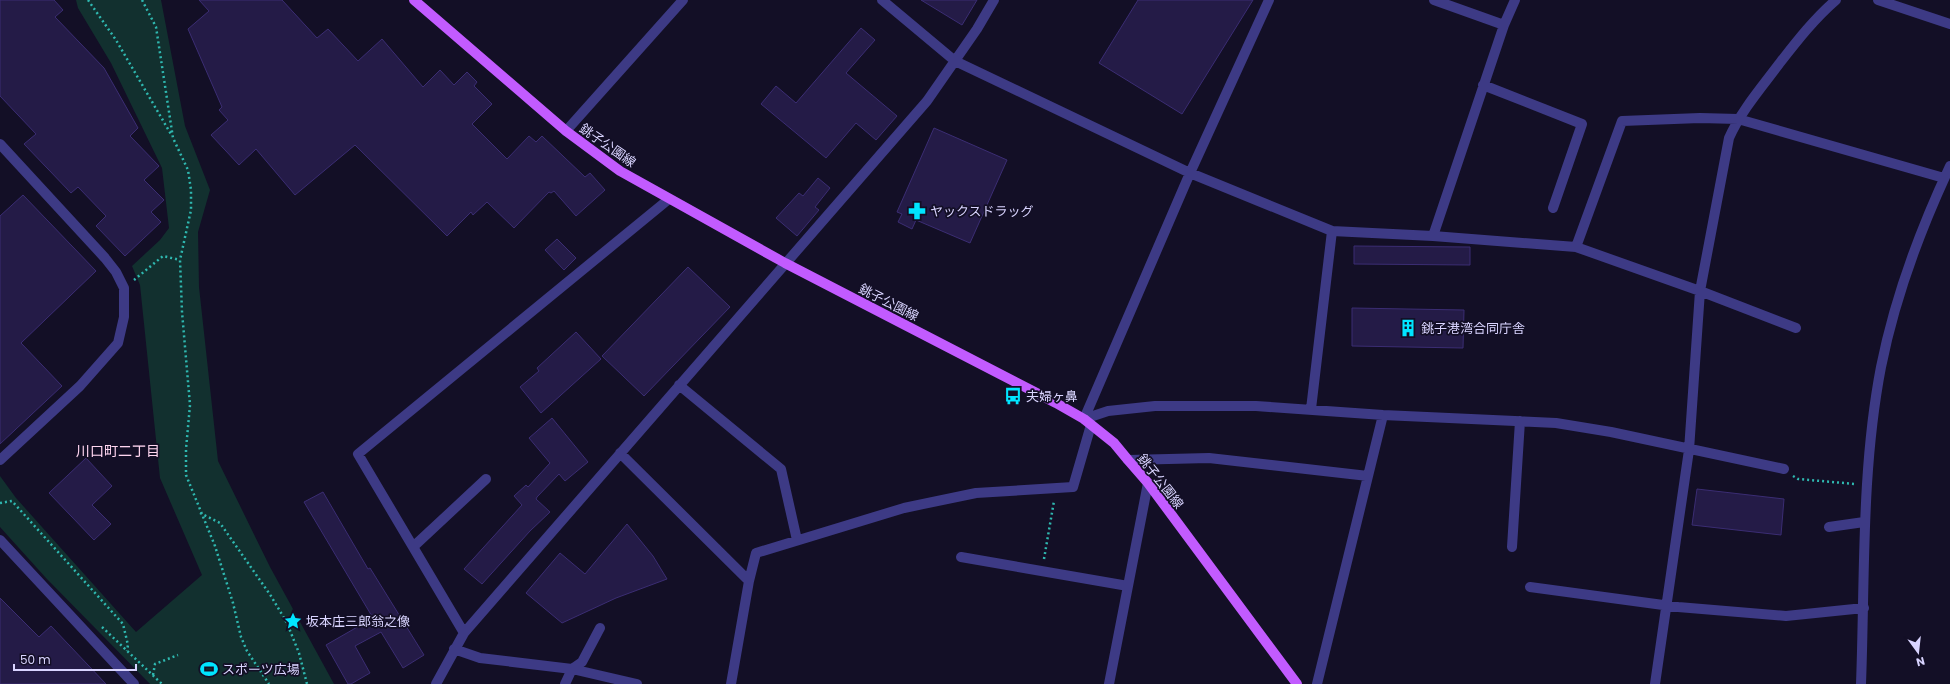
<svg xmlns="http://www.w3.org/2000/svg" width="1950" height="684" font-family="Poppins,'Noto Sans JP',sans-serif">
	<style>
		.green { fill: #12302f }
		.building { fill: #241b47; stroke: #3b2d73 }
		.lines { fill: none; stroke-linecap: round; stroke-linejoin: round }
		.path { stroke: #2fb8b0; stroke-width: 2.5; stroke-dasharray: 2 3; stroke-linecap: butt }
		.minor { stroke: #3d3a85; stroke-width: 10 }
		.major { stroke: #c25bff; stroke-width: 10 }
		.labels { text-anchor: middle; stroke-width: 3.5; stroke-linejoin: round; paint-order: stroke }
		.street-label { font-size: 13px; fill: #d9d4ff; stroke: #130f26 }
		.poi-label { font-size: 13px; fill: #d9d4ff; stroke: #130f26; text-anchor: start }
		.neighbourhood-label { font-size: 14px; fill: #ffd6f0; stroke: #130f26 }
	</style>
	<rect width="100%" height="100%" fill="#130f26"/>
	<path class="green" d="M76,0H161L185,126L210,190L198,232L199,287L218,461L270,567L334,684H150L46,578L0,527V476L16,498L136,632L202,575L160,478L140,285L132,266L160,240L169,228L162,168L111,63L78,8Z"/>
	<path class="building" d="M0,0H54L63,10L55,17L104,68L138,128L130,136L159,166L144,180L164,200L151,212L161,222L125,256L96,226L106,216L78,187L71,193L24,144L36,134L0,96Z
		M199,0H282L317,38L328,29L358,61L382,39L423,87L440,70L454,85L467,72L477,82L474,86L492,104L472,124L507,159L529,136L536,142L542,136L585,177L590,173L605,190L576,216L554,191L551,193L549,192L514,228L487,202L473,215L471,212L447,236L355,145L295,195L256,149L239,165L211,135L228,120L219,110L222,107L188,29L209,11Z
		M921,0H977L962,25Z
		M1138,0H1253L1182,114L1099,63Z
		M861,28L875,40L846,73L897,116L876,140L856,123L826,158L761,104L776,86L796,103Z
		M934,128L1007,160L970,243L916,220L912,229L898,222L902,214L897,212Z
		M818,178L830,188L815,207L819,210L797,236L776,218L799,193L803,196Z
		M23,195L96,271L21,343L62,386L0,444V216Z
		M557,239L576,258L564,270L545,250Z
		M1354,246L1470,247V265L1354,264Z
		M688,267L730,307L644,396L602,356Z
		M1352,308L1464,310L1463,348L1352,346Z
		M576,332L601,359L541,413L520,387L539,371L537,368Z
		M552,418L588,462L565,481L559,474L537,497L536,499L550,512L530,531L482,584L464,569L522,505L514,496L526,485L528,487L550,463L529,438Z
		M86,458L112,486L92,505L111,524L94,540L49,493Z
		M1697,489L1784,499L1781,535L1692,525Z
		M323,492L368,569L370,568L424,655L403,668L381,632L355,646L370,673L351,684H348L326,645L373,618L304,502Z
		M627,524L653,556L667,579L616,598L562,623L526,593L560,553L585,574Z
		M0,598L39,637L51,626L106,684H0Z"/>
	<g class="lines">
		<path class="path" d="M88,0L116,40L172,136
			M142,0L156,27L173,138L188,170L191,190V210L180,260L182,312L190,405L186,449V475L215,546L233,603L241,637L247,651L269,684
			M134,280L163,256L180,260
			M1793,476L1798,479L1855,484
			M0,503L12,501L123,624L128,645L127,651
			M200,513L220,523L271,596L287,623L299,653L307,684
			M1044,559L1054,501
			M102,627L162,684
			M153,675L155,664L178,655"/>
		<path class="minor" d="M882,0L955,61L1190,173L1332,231L1433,236L1576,247L1700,291L1796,328
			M1434,0L1504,25
			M1878,0L1950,24
			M1483,85L1582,124L1553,208
			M566,131L683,0
			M0,144L105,258L116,272L124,288V317L118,343L80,386L0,460
			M1433,236L1504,25L1515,0
			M1576,247L1622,121L1700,118L1738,119L1944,178
			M679,385L781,469L797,540
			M1311,409L1332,231
			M1084,419L1108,411L1155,406H1256L1383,415L1556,423L1611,432L1784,469
			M1084,419L1190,173L1269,0
			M620,453L749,581
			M1128,460L1209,458L1368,476
			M1829,527L1864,522
			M0,540L134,684
			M413,547L486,479
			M1512,547L1520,421
			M961,557L1128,586
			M1530,587L1678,607L1786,616L1864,608
			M464,633L358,454L669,199
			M454,649L480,658L572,669L637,684
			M436,684L464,633L927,101L977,29L994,0
			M565,684L572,669L582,662L600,628
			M731,684L749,581L756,553L904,508L976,493L1073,487L1091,425
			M1109,684L1148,483
			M1317,684L1383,415
			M1655,684L1689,450L1700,291L1729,138C1741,111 1761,88 1779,64C1797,41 1814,19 1836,0
			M1861,684C1865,578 1861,471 1881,367C1895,297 1920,230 1950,166"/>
		<path class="major" d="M414,0L566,131L620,171L785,263L1056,403L1084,419L1114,443L1128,460L1148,483L1297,684"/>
	</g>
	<defs>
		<g id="pharmacy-bare" transform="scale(1.38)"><path d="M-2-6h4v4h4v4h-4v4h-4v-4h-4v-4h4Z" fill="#00e5ff" stroke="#130f26" stroke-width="2.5" paint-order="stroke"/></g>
		<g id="building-bare" transform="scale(1.38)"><path d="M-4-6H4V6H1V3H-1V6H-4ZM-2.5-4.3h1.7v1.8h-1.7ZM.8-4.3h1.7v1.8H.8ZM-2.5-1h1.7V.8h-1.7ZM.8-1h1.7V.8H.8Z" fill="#00e5ff" stroke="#130f26" stroke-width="2.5" paint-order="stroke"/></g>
		<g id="bus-bare" transform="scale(1.38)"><path d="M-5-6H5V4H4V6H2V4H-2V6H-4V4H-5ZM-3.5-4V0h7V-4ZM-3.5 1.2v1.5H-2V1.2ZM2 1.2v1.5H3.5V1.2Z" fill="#00e5ff" stroke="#130f26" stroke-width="2.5" paint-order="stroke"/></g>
		<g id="sight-bare" transform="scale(1.38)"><path d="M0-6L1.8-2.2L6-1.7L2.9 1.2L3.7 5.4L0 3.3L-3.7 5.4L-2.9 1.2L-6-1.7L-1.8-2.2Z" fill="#00e5ff" stroke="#130f26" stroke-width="2.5" paint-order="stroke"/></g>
		<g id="stadium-bare" transform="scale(1.38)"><path d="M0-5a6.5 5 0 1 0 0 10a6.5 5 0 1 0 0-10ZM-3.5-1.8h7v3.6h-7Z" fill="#00e5ff" stroke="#130f26" stroke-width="2.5" paint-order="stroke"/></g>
	</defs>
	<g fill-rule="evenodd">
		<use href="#pharmacy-bare" x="917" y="211"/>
		<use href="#building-bare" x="1408" y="328"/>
		<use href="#bus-bare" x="1013" y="396"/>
		<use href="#sight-bare" x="293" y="621"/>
		<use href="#stadium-bare" x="209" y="669"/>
	</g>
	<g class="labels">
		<g class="street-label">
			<text transform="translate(608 145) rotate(35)" y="5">銚子公園線</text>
			<text transform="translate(889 302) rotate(27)" y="5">銚子公園線</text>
			<text transform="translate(1161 481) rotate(52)" y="5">銚子公園線</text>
		</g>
		<g class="poi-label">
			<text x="930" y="216">ヤックスドラッグ</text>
			<text x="1421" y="333">銚子港湾合同庁舎</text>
			<text x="1026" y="401">夫婦ヶ鼻</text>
			<text x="306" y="626">坂本庄三郎翁之像</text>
			<text x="222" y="674">スポーツ広場</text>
		</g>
		<g class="neighbourhood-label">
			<text x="118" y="456">川口町二丁目</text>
		</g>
	</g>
	<g transform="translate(1918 652) rotate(165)" stroke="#130f26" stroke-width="3" paint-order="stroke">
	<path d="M0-3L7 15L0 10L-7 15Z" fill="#d9d4ff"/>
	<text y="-6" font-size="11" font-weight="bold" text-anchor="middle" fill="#d9d4ff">N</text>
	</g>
	<path d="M14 664v6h122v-6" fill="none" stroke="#d9d4ff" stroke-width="2"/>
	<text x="20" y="664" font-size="12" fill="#d9d4ff" stroke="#130f26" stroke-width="3" paint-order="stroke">50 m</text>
</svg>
